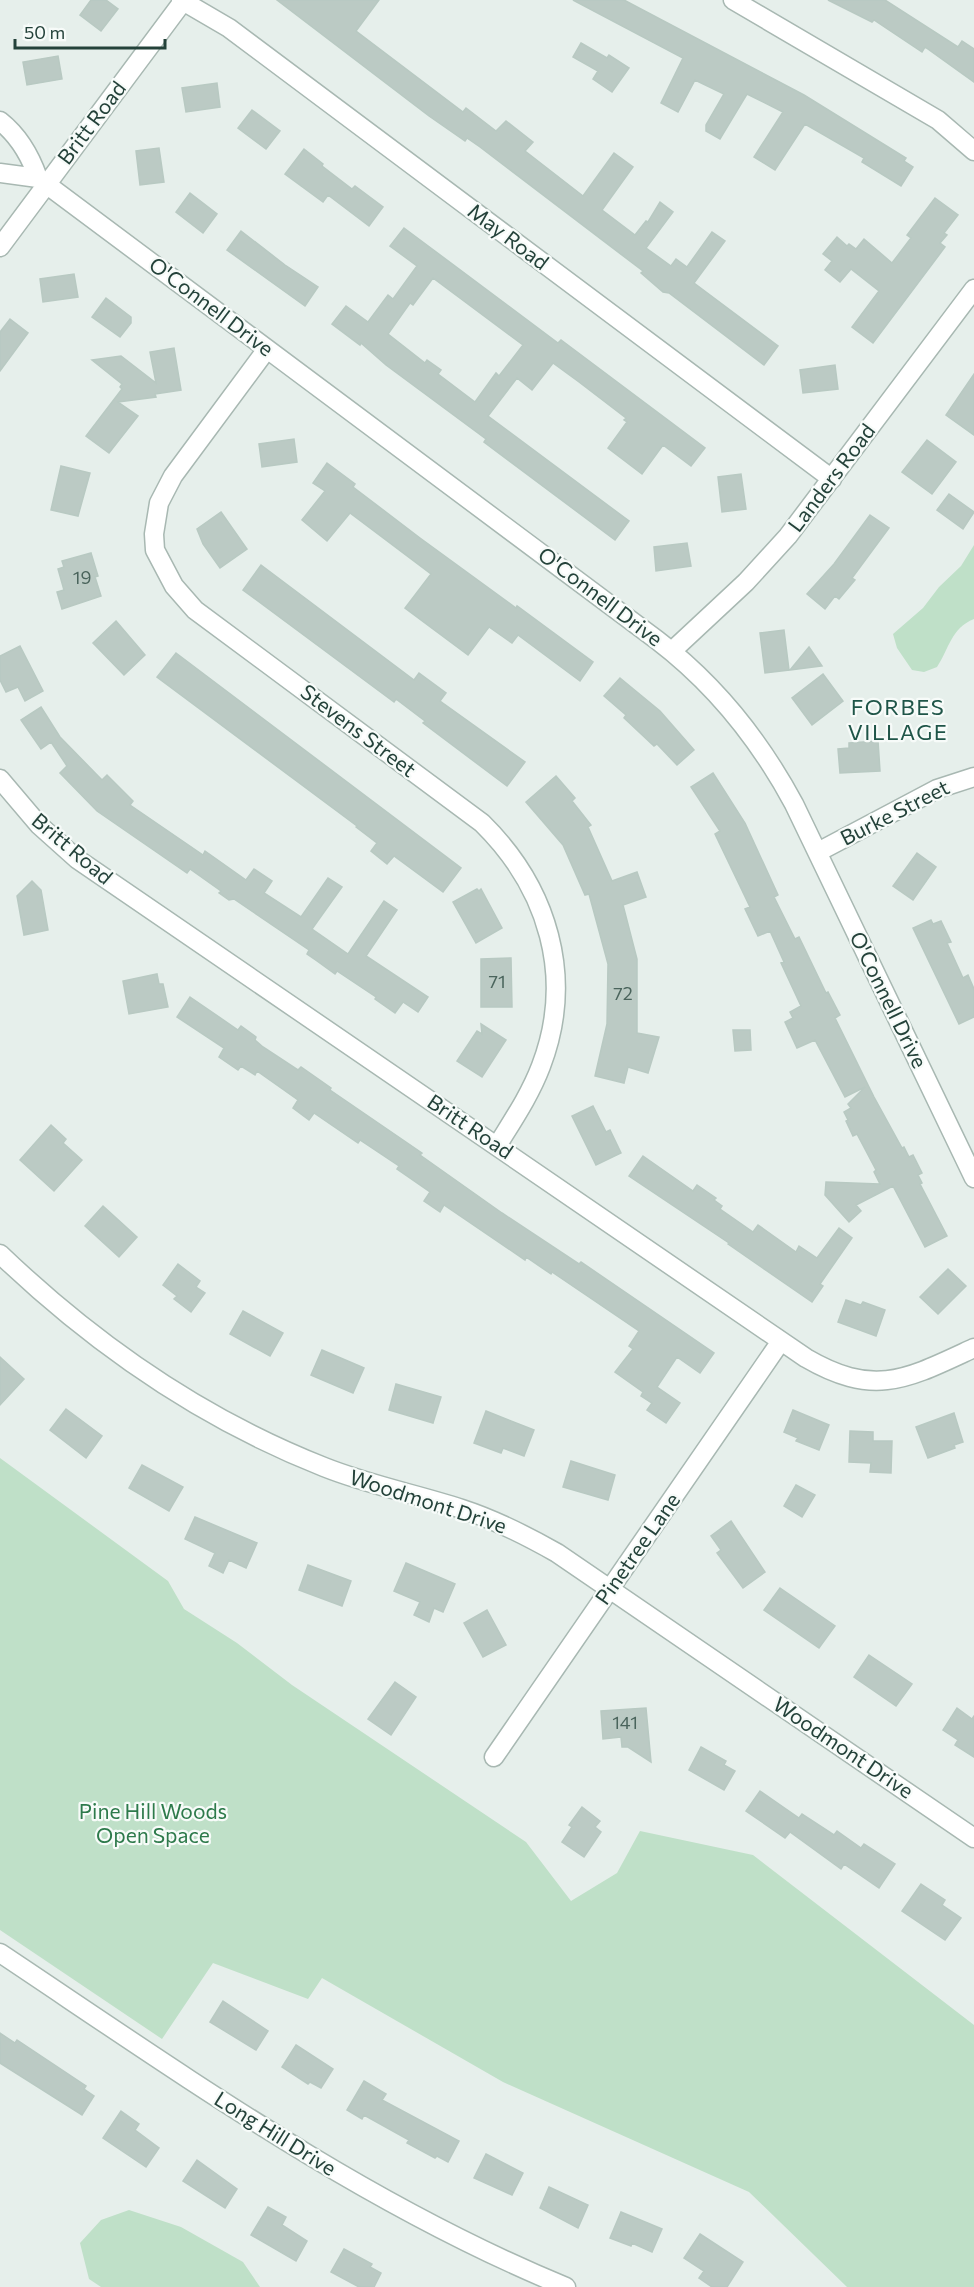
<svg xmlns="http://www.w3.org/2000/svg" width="974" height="2287" font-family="Commissioner,sans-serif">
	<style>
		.green { fill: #bfe0c8 }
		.building { fill: #bbcac4; stroke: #b8c9c2; stroke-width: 1.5; fill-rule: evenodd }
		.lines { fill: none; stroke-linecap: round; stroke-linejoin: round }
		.minor-casing { stroke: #a8b8b2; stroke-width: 21 }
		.minor { stroke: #fff; stroke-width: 18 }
		.labels { text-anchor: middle; stroke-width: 4.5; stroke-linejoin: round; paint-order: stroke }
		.number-label { font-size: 18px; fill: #4a645c }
		.street-label { font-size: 21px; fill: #24423a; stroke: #f7fbf9 }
		.park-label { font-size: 21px; fill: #2d7a4b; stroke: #f7fbf9 }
		.neighbourhood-label { font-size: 22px; letter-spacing: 1.5px; fill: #1f5548; stroke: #f7fbf9 }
	</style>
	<rect width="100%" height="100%" fill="#e6efeb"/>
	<path class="green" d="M974,545V619C951,628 949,649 937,667L924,672L912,670L897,648L893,634L923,608L939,587L961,566Z
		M0,1458L168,1581L184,1609L237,1643L292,1685L526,1842L571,1901L617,1873L640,1831L753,1855L974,2025V2287H847L749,2192L503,2082L322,1978L308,1999L213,1963L162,2039L0,1930Z
		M129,2210L181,2227L243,2262L260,2287H101L89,2279L80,2243L101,2220Z"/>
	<path class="building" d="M91,0H106L118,9L101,31L80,15Z
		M277,0H379L356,31L463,112L466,108L496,131L506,121L533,142L525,151L583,196L614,153L633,167L602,210L635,235L646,221L648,222L660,202L673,212L646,248L671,266L676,259L687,267L712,232L725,241L694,283L778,346L764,365L669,293L663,292L641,273L643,271L480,147L467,138L465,141L429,116Z
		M573,0H624L804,95L906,158L904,161L913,167L901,186L862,162L864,158L805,124L775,170L754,157L783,112L747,94L720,139L706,131V125L724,94L695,80L678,112L661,103L683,58Z
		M828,0H885L958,47L962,41L974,49V82L925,47L922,52L874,20L872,22Z
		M581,43L607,58L609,55L629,68L612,92L593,79L598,71L573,57Z
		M58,56L62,79L27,85L23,62Z
		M217,83L220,107L186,112L182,88Z
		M252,110L280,131L266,149L238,128Z
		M159,148L164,182L140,185L136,151Z
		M304,149L323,164L322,166L352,189L355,186L383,207L369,226L328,195L323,202L285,174Z
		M190,193L217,214L203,233L176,212Z
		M935,198L958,215L944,233L947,235L940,243L945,247L873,343L852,327L879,291L851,269L840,282L825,270L832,261L823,254L837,237L847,246L849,244L856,249L864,239L892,263L911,238L907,235Z
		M404,228L558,343L561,340L705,448L691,466L663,445L642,474L608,448L627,422L624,420L626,418L579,382L553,363L532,390L517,378L488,416L629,521L615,540L484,442L486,439L386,365L361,343L360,345L332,324L346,306L368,322L388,295L393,299L417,266L390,246ZM433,278L523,345L499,376L496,373L475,402L438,374L441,370L427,360L425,363L388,334L410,303L413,305Z
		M241,231L285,265L318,287L305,306L227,250Z
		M74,274L78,297L43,302L40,279Z
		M106,298L131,317V323L120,337L92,317Z
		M10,319L28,333L0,371V332Z
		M174,348L181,390L155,394L156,397L118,402L138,416L109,453L86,436L122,389L120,387L122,384L92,360L121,356L156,383L150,352Z
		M835,365L838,389L803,393L800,370Z
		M974,374V435L946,415Z
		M294,439L297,462L262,467L259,444Z
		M927,440L956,462L932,494L902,472Z
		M327,463L355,484L353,487L420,538L516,608L517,606L593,662L580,681L518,635L512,643L489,627L468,655L405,608L431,574L350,513L327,541L302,520L325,491L313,483Z
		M61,466L90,473L78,516L51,510Z
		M741,474L746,509L722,512L718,477Z
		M949,494L974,512L963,529L937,510Z
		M221,512L247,549L220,568L203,544L197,529Z
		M870,515L889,528L852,578L855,580L839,599L835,596L825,609L807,594L834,564Z
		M687,543L691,566L656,571L654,547Z
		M91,553L98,576L95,577L101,596L62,609L57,592L64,590L58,569L64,567L62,561Z
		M261,565L414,680L419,673L446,693L440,701L525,762L507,786L423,723L425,721L396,699L394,702L243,590Z
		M116,621L145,655L124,675L93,643Z
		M784,630L789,670L765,673L760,633Z
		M20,646L43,691L25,701L18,687L6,692L0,680V656Z
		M809,647L822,666L790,670Z
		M176,653L461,868L443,892L394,856L387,864L371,851L377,843L356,827L357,826L157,677Z
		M823,674L843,701L812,725L792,698Z
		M620,678L660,711L694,750L677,765L657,744L654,746L624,718L626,715L604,696Z
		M41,707L60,737L102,780L107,775L133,801L130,805L203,855L205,851L246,880L254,869L272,881L264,893L301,917L328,878L342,887L312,929L348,954L384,901L397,910L366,956L428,997L418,1012L403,1002L395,1013L375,999L376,997L337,971L335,974L317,961L307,954L309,950L234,899L229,900L219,893L221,891L190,869L187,873L97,811L60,773L67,766L51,742L41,749L21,720Z
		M878,741L880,771L840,773L838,749L849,748V743Z
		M713,773L745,823L778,895L774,897L795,939L799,937L826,993L828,992L840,1015L835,1018L874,1097L902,1148L904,1147L909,1157L913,1155L922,1173L918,1175L922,1183L920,1184L947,1236L925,1247L893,1186L856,1205L861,1211L849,1222L825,1195L826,1182L880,1184L874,1172L876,1170L857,1134L853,1136L846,1121L848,1120L844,1112L851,1108L848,1104L865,1087L845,1097L815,1040L797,1048L785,1022L793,1018L790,1012L801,1006L781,963L784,962L770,931L758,936L745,909L750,907L715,834L720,831L691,787Z
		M556,776L575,798L572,801L591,825L588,827L612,881L637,872L646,897L623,905L637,959V1033L659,1037L648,1073L628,1067L624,1083L595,1076L607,1024L608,964L589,894L585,895L563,845L526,802Z
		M917,853L936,867L913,900L893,886Z
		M32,881L41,890L48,930L24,935L17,896Z
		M477,889L479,891L481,889L502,928L476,943L453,902Z
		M931,920L933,924L941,921L951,942L947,943L963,978L968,975L974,989V1017L959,1024L913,928Z
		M511,958L512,1007H481V959Z
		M157,974L159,984H163L168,1007L129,1014L123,981Z
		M190,997L238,1030L241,1026L256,1037L255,1040L263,1047L298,1070L301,1067L331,1088L330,1090L422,1153L420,1155L502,1213L579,1264L581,1262L714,1353L700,1373L677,1357L657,1387L680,1403L666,1423L647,1410L652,1403L641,1396L643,1392L615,1372L633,1349L629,1346L639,1331L552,1272L551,1274L526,1257L525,1260L444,1205L440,1212L424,1201L430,1192L397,1169L399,1166L360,1140L358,1143L314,1113L309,1120L293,1108L298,1100L257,1071L255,1075L241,1066L238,1070L219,1057L224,1048L177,1017Z
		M481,1024L506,1040L482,1077L457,1061L477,1031L482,1034Z
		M733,1030H750L751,1050L735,1051Z
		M593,1106L606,1132L610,1130L621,1153L596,1165L572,1116Z
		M51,1125L66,1139L63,1143L82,1160L54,1191L20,1160Z
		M643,1156L693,1191L697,1185L716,1198L714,1200L722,1206L720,1209L753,1232L758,1225L796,1252L799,1246L817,1258L839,1228L852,1238L820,1284L823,1286L812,1302L728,1244L729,1243L629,1176Z
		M103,1206L137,1237L119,1257L85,1226Z
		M178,1264L200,1281L196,1287L205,1293L191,1312L174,1299L177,1296L163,1285Z
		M948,1269L966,1286L938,1314L920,1297Z
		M846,1300L861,1305L863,1302L885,1310L876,1336L838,1322Z
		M243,1311L283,1333L270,1356L230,1334Z
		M322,1350L364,1368L353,1393L311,1375Z
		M0,1357L24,1379L0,1405Z
		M396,1384L441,1397L433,1423L389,1410Z
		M66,1409L102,1436L86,1458L50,1430Z
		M793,1410L829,1425L819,1450L796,1441L798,1438L784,1432Z
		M486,1411L534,1430L524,1456L503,1448L501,1453L474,1443Z
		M954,1413L963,1442L954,1445L955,1448L928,1458L916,1427Z
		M850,1431L873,1432V1441H892L891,1473L870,1472L871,1463L849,1462Z
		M571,1461L615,1475L608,1500L563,1487Z
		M142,1465L183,1487L169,1511L129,1488Z
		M796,1485L815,1495L802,1517L784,1506Z
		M195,1517L257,1543L246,1568L229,1560L223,1573L209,1566L215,1553L185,1539Z
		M731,1521L765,1572L743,1588L717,1553L721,1550L711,1536Z
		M406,1563L455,1584L443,1612L434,1608L429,1622L414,1615L420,1602L394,1591Z
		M308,1565L351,1581L342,1606L299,1590Z
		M780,1588L835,1626L819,1648L764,1610Z
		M487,1610L506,1645L483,1657L464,1623Z
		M869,1655L912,1684L896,1706L854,1677Z
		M395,1682L416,1697L391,1735L368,1719Z
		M646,1708L651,1762L628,1747H622L621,1737L603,1739L601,1711Z
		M957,1708L972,1719L974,1716V1757L955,1745L958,1740L943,1730Z
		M701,1747L726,1761L724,1765L735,1771L724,1790L689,1770Z
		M760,1791L799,1818L802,1814L834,1835L837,1831L861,1848L864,1844L895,1864L879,1888L844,1864L841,1869L790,1832L785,1838L746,1811Z
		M582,1807L600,1821L595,1827L601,1832L584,1857L562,1842L572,1827L569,1825Z
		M921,1884L945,1900L942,1905L961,1918L945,1940L902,1911Z
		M223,2001L268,2031L256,2050L210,2022Z
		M0,2033L15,2043L17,2040L86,2086L84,2089L94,2096L82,2115L0,2063Z
		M296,2045L333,2069L321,2088L310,2082L308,2084L282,2067Z
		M364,2081L386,2094L382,2100L459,2141L448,2162L437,2156L435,2158L407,2143L409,2140L364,2115L362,2119L347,2110Z
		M121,2111L139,2124L135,2130L159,2148L146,2167L103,2138Z
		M486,2154L523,2173L512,2195L474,2178Z
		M197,2160L237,2189L225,2208L183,2181Z
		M549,2187L588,2205L578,2228L540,2208Z
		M268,2207L286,2217L282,2225L307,2241L296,2261L251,2235Z
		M621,2212L662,2229L652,2252L632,2243L631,2246L610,2238Z
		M700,2234L743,2262L727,2287H712L699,2278L704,2271L684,2258Z
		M344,2249L372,2264L370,2267L381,2273L374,2287H359L331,2272Z"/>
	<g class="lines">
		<g class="minor-casing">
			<path id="minor" d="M181,0L229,28L832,479
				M733,0L938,120L974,151
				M0,121C19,136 30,155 38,178L657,640C716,685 759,739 794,804L974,1178
				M0,173L38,178
				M0,247L184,0
				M267,349L173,476L159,503L154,534L155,550L174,586L195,610L482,823C548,888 575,977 541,1066C530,1095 513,1120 497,1146
				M672,651L746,582L788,536L974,289
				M0,779L39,825L77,859L806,1358C875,1398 907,1379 974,1348
				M818,852L937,789L974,777
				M0,1254C94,1344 202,1419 324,1467C369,1485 416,1494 462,1509C496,1520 527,1536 557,1553L974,1838
				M494,1757L781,1341
				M0,1953C183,2075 362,2203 566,2287"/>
		</g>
		<use href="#minor" class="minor"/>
	</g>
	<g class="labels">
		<g class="number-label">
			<text x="82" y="584">19</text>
			<text x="497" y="988">71</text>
			<text x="623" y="1000">72</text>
			<text x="625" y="1729">141</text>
		</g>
		<g class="street-label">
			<text transform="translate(92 123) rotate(-53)" y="7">Britt Road</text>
			<text transform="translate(508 237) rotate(37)" y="7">May Road</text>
			<text transform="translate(211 307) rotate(37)" y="7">O'Connell Drive</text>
			<text transform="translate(832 478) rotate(-53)" y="7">Landers Road</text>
			<text transform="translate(600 597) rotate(37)" y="7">O'Connell Drive</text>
			<text transform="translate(358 731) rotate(37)" y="7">Stevens Street</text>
			<text transform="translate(895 813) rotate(-27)" y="7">Burke Street</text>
			<text transform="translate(72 849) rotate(40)" y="7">Britt Road</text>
			<text transform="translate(888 1000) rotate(64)" y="7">O'Connell Drive</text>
			<text transform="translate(470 1127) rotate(34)" y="7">Britt Road</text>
			<text transform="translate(428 1502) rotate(18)" y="7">Woodmont Drive</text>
			<text transform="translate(638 1549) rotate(-55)" y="7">Pinetree Lane</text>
			<text transform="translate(843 1748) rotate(34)" y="7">Woodmont Drive</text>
			<text transform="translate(275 2134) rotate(32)" y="7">Long Hill Drive</text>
		</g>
		<g class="park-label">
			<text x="153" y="1819">Pine Hill Woods<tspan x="153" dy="24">Open Space</tspan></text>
		</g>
		<g class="neighbourhood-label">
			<text x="898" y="715">FORBES<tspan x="898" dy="25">VILLAGE</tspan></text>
		</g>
	</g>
	<path d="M15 39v9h150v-9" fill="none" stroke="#24423a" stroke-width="3"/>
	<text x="24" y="39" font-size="18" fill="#24423a" stroke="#f7fbf9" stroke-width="4.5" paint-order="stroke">50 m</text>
</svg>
